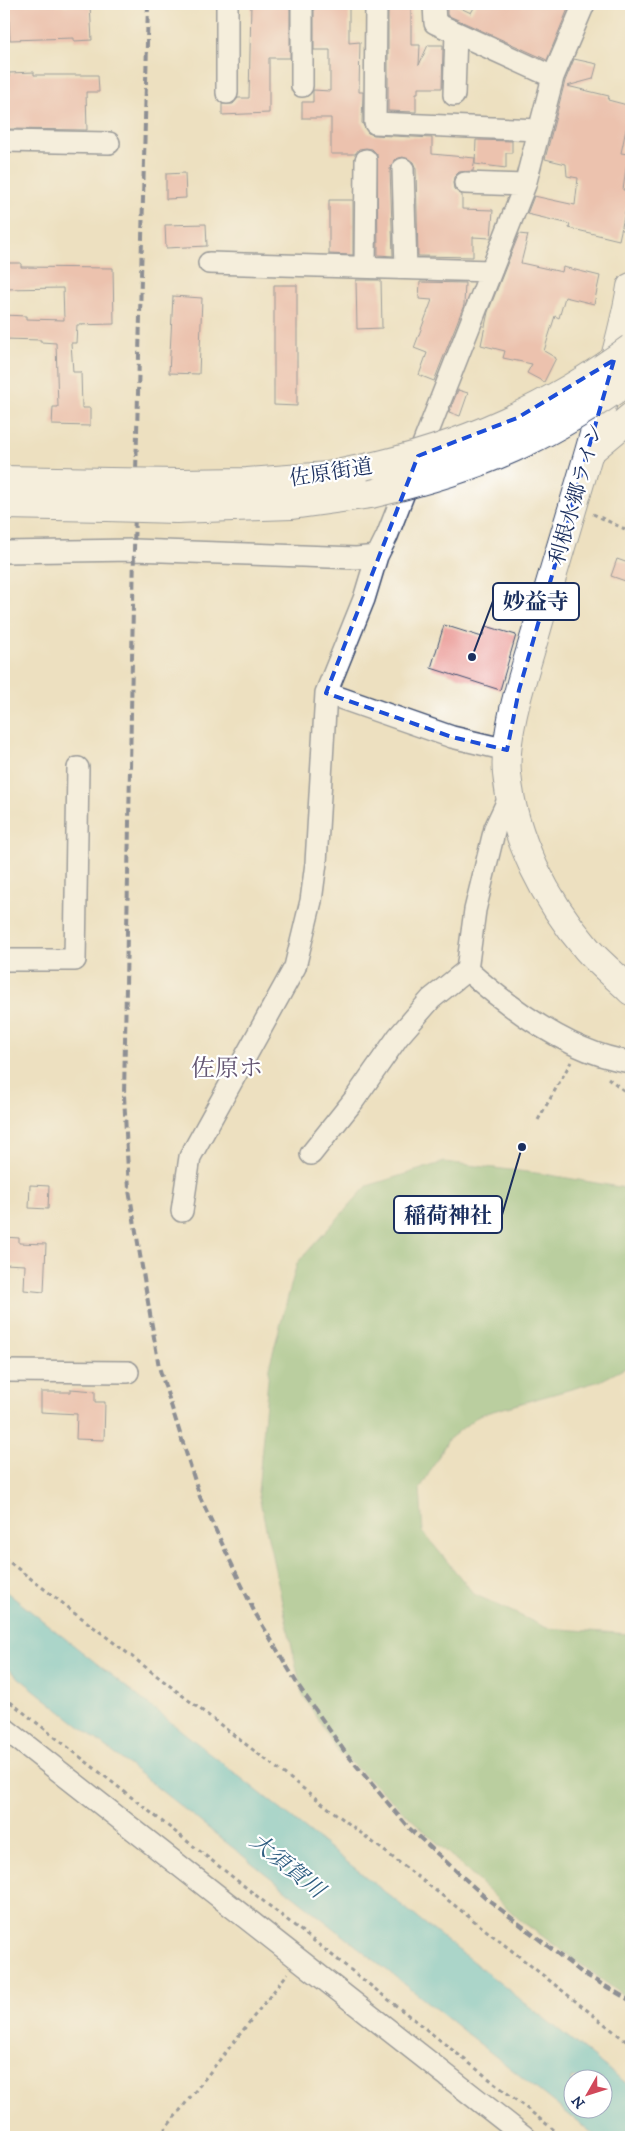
<svg xmlns="http://www.w3.org/2000/svg" width="635" height="2141" font-family="'IM FELL DW Pica','Noto Serif JP',serif">
	<style>
		.forest { fill: #7db978; stroke: #4c746b }
		.water { fill: #5bc7d4; stroke: #3b7b99; fill-rule: evenodd }
		.building { fill: #eb9e9a }
		.lines { fill: none; stroke-linecap: round; stroke-linejoin: round }
		.minor-casing { stroke: #3a4a6d; stroke-width: 24 }
		.highway-casing { stroke: #3a4a6d; stroke-width: 30 }
		.path { stroke: #3a4a6d; stroke-width: 3; stroke-dasharray: 4 4; stroke-linecap: butt }
		.minor { stroke: #fff; stroke-width: 21 }
		.highway { stroke: #fff; stroke-width: 28 }
		.rail { stroke: #1b2f5e; stroke-width: 4; stroke-dasharray: 8 4; stroke-linecap: butt }
		.highway-bridge-casing { stroke: #3a4a6d; stroke-width: 30; stroke-linecap: butt }
		.highway-bridge { stroke: #fff; stroke-width: 28 }
		.marked { fill: none; stroke: #1d4ed8; stroke-width: 4; stroke-dasharray: 10 6; stroke-linejoin: round }
		.labels { text-anchor: middle; stroke-width: 4.5; stroke-linejoin: round; paint-order: stroke }
		.street-label { font-size: 21px; fill: #1b2f5e; stroke: #fff }
		.water-label { font-size: 22px; font-style: italic; fill: #2e5d81; stroke: #fff }
		.quarter-label { font-size: 24px; fill: #645673; stroke: #fff }
		.leader { fill: none; stroke: #1b2f5e; stroke-width: 2 }
		.callout-dot { fill: #1b2f5e; stroke: #fff; stroke-width: 2 }
		.callout { fill: #fff; stroke: #1b2f5e; stroke-width: 2 }
		.callout-label { font-size: 22px; text-anchor: middle; font-weight: bold; fill: #1b2f5e }
	</style>
	<rect width="100%" height="100%" fill="#fff"/>
	<filter id="ink" filterUnits="userSpaceOnUse"><feTurbulence type="fractalNoise" baseFrequency=".02" numOctaves="2"/><feDisplacementMap in="SourceGraphic" scale="10" xChannelSelector="R" yChannelSelector="G"/><feConvolveMatrix kernelMatrix="1 2 1 2 8 2 1 2 1" color-interpolation-filters="sRGB"/></filter>
	<filter id="wash" filterUnits="userSpaceOnUse"><feTurbulence type="fractalNoise" baseFrequency=".0096" numOctaves="4" result="noise"/><feDisplacementMap in="SourceGraphic" scale="20" xChannelSelector="R" yChannelSelector="G"/><feGaussianBlur stdDeviation="1.12" result="paint"/><feColorMatrix in="noise" values="0 0 0 0 0 0 0 0 0 0 0 0 0 0 0 0 0 1.4 0 .05"/><feComposite in="paint" operator="in"/></filter>
	<g filter="url(#wash)">
		<rect width="100%" height="100%" fill="#ede0c0"/>
		<path class="forest" d="M444,1162L544,1174L631,1189V1365L600,1381L479,1415L448,1440L420,1489L423,1532L474,1594L547,1628L631,1634V2001L520,1920L336,1749L302,1693L258,1492L269,1367L297,1263L367,1186Z"/>
		<path class="water" d="M4,1590L631,2087V2137H597L4,1666ZM572,2078H602V2108H572Z"/>
		<g id="blocks">
			<path class="building" d="M56,4L57,6L90,5L92,40L74,41V38L10,40L8,5Z
				M251,4H290V58H269V113L222,115V104H233L238,98H249Z
				M327,4H349V43L360,42L359,92H363L362,123L368,133L374,135L432,138V154L475,158L473,171L459,172L454,177L453,183L454,189L462,195V209L493,210L491,238L473,237V257L418,256L416,169L413,162L403,157L396,159L392,164L390,169L393,256L378,255L377,154L372,149L366,148L359,149L355,154H331V118H302V102H313V90L330,91V50H314V6H327Z
				M388,4H411V45H420L419,65L428,45H443L442,88H418V93H416V112L388,111Z
				M447,4H452L471,13L476,4H570L547,60L447,15Z
				M574,59L597,64L593,79L567,86L609,96L608,100L631,106L621,153L628,154L623,190H630L619,240L569,228L570,224L527,214L534,196L575,205L578,178L567,176L566,164L545,159L565,81Z
				M34,72V75H98L99,92H86L87,130L7,129V98H10L9,73Z
				M476,140L512,141V153H506V168L475,164Z
				M185,173L186,198L166,199V174Z
				M329,200H353V255L329,254Z
				M206,224L207,246L166,248L165,225Z
				M519,234L528,235L521,263L562,272L563,267L600,276L594,304L565,297L559,318L555,316L544,351L556,358L544,382L527,373L532,364L503,358L505,351L481,345L488,312Z
				M4,263H21V267L113,268L114,324L77,325L76,343H71L73,372H81L82,408H90V426L52,425L53,407H58L56,343L41,342V340L4,339V315L26,316V319L64,320L63,288L4,289Z
				M356,280H381L382,328L357,329Z
				M420,282L465,283L464,305L434,381L419,375L427,353L414,348L432,300L419,299Z
				M274,285H297V406L274,405Z
				M173,296L202,298L199,374L169,373Z
				M458,390L468,393L460,416L449,412Z
				M617,559L631,564V583L611,576Z
				M444,625L482,637L486,626L516,635L500,690L431,668Z
				M30,1185L49,1186L48,1209L29,1208Z
				M4,1237L19,1238V1243L46,1244L44,1292L24,1290L25,1265L4,1264Z
				M71,1389L95,1391V1402H105L104,1440L76,1439L77,1414L41,1412V1392H71Z"/>
		</g>
	</g>
	<g filter="url(#ink)">
		<use href="#blocks" fill-opacity="0" stroke="#3a4a6d" stroke-width="1"/>
		<g class="lines">
			<g class="minor-casing">
				<path id="minor" d="M302,4V86
					M376,4L375,123L539,130
					M434,4L435,23L553,77
					M227,93V4
					M454,95L456,33
					M4,141L109,143
					M403,169L406,268
					M465,183L525,185
					M209,263L491,271
					M365,267L366,160
					M4,552L134,550L356,558L377,556L387,536L525,185L553,77L584,4
					M326,693L452,737L507,750
					M510,796L495,828L475,910L467,970C512,1010 571,1054 631,1062
					M4,960H75L78,768
					M311,1154L354,1100L398,1037L431,999L467,970
					M182,1211L190,1157L295,967L311,901L316,863L326,693L364,599L377,556
					M4,1371L128,1372
					M4,1728L525,2137"/>
			</g>
			<g class="highway-casing">
				<path id="highway" d="M631,287C625,325 613,364 603,402C583,476 559,551 538,625C526,668 503,731 507,774C513,838 546,901 587,949C600,964 617,977 631,991
					M589,452L631,417
					M4,480L109,482
					M180,483L247,482L328,476L379,465
					M4,505L107,507
					M176,509L292,505L371,494"/>
			</g>
			<path class="path" d="M593,514L631,532
				M608,1078L631,1096
				M538,1120L571,1062
				M4,1558L444,1897L631,2045
				M4,1697L563,2137
				M159,2137L288,1973"/>
			<use href="#minor" class="minor"/>
			<use href="#highway" class="highway"/>
			<path class="rail" d="M148,4L134,550L124,1095L129,1190L159,1367L200,1497L254,1611L298,1685L345,1752L408,1827L486,1898L581,1972L631,2001"/>
			<g class="highway-bridge-casing">
				<path id="highway-bridge" d="M379,465C472,443 555,404 631,348
					M109,482L180,483
					M371,494C424,481 477,466 526,442C563,425 598,402 631,379
					M107,507L176,509"/>
			</g>
			<use href="#highway-bridge" class="highway-bridge"/>
		</g>
	</g>
	<path d="M0 0H635V2141H0ZM614,360L519,690L507,750L452,737L326,693L418,456L517,418Z" fill="#ede0c0" fill-opacity=".55" fill-rule="evenodd"/>
	<path class="marked" d="M614,360L519,690L507,750L452,737L326,693L418,456L517,418Z"/>
	<g class="labels">
		<g class="street-label">
			<text transform="translate(331 472) rotate(-9)" y="7">佐原街道</text>
			<text transform="translate(576 494) rotate(-74)" y="7">利根水郷ライン</text>
		</g>
		<g class="water-label">
			<text transform="translate(288 1865) rotate(39)" y="8">大須賀川</text>
		</g>
		<g class="quarter-label">
			<text x="227" y="1076">佐原ホ</text>
		</g>
	</g>
	<path class="leader" d="M472 657L493 601M522 1147L502 1215"/>
	<g class="callout-dot">
		<circle cx="472" cy="657" r="5"/>
		<circle cx="522" cy="1147" r="5"/>
	</g>
	<g class="callout">
		<rect x="493" y="583" width="86" height="37" rx="5"/>
		<rect x="394" y="1196" width="108" height="37" rx="5"/>
	</g>
	<g class="callout-label">
		<text x="536" y="609">妙益寺</text>
		<text x="448" y="1223">稲荷神社</text>
	</g>
	<rect width="635" height="2141" fill="none" stroke="#fff" stroke-width="20"/>
	<g transform="translate(588 2094) rotate(231)"><circle r="24" fill="#ffffff" stroke="#a4acbf"/>
	<path d="M0-4L9 19L0 12L-9 19Z" fill="#d1495b"/>
	<text y="-8" font-size="14" font-weight="bold" text-anchor="middle" fill="#1b2f5e">N</text>
	</g>
</svg>
